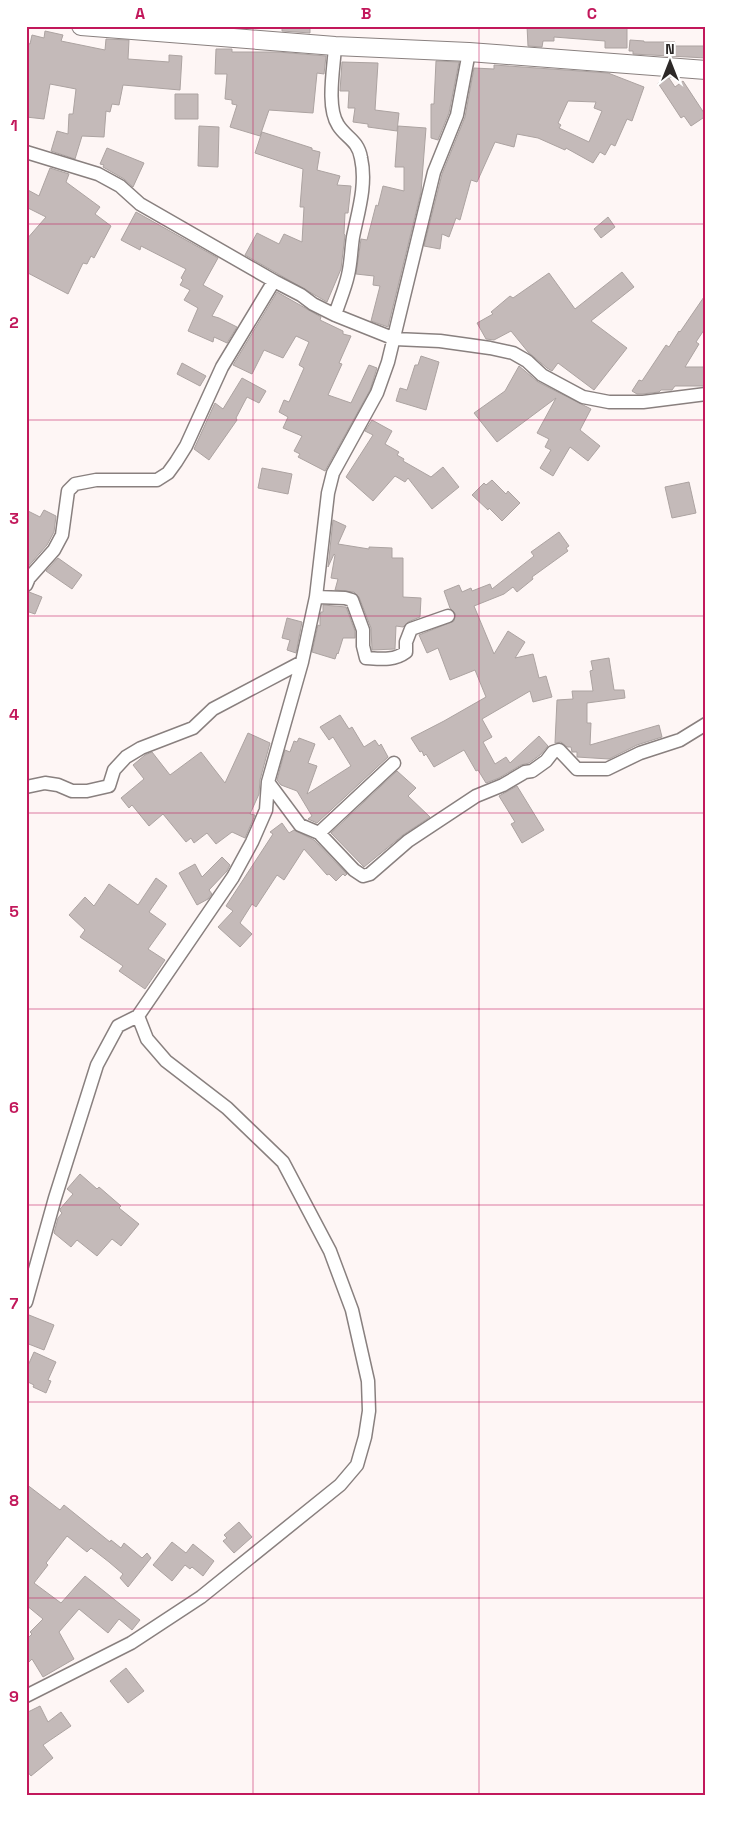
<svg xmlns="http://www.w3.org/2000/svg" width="732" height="1822" font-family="'Space Grotesk',sans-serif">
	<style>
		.building { fill: #c4bab9; stroke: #aca3a1; fill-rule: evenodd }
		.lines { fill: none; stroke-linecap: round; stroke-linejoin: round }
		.street-casing { stroke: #89807f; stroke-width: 15 }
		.secondary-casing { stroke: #89807f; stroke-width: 20 }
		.street { stroke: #fff; stroke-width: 12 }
		.secondary { stroke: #fff; stroke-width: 18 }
		.grid { fill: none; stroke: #c2185b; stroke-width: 1; stroke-opacity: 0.55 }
		.neatline { fill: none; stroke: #c2185b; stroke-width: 2 }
		.grid-label { font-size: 16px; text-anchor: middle; font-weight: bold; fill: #c2185b }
	</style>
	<rect width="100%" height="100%" fill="#fef6f5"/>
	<path class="building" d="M282,26H310V33L282,31Z
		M527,26H627V48H605V41L554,37V41H543L542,47L528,46Z
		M45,31L63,35L61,41L105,50L106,39L129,40L128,59L169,62V55L182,56L180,90L123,85L119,105L112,104L110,112L106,111L104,137L82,136L75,159L51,151L57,131L68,134L69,114H73L76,89L50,84L44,119L26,117V43L30,44L32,35L44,38Z
		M630,40L644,41V42H675V46H706V58L633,54V51H629Z
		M216,49H232V52H278L326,56L324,74L317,73L313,113L269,110L260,136L230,127L237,105L232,104V100L225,99L227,74H215Z
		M436,61L459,62L449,113L438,140L431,138V104H434Z
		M342,62L378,63L375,110L399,113L397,131L368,127V124L353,122L355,108H348L349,91H340Z
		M494,65L608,73L644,87L632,121L627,119L615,146L611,144L605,155L600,152L593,163L566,148L565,150L538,138L517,134L514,147L495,142L477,182L471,180L460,220L456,218L449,237L442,234L440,249L424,246L442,174L465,117L474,68L494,69ZM568,101L596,102L594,108L602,111L589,142L559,128L561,125L558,123Z
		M666,78H669L675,87L683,81L706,116L691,126L684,116L681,118L658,83Z
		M175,94H198V119H175Z
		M199,126L219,127L218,167L198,166Z
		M398,126L426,128L421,192L388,327L371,321L380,286L373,285L374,276L356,274L361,239L367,240L376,205L378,206L383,186L404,191V167H395Z
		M262,132L312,148V150L320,152L317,170L340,176L337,185L351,186L348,213H345L344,234L345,235L341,269L327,302L245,255L257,233L279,244L284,234L302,242L304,207H300L303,169L255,153Z
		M107,148L144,163L133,187L124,179L103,167L104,165L100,164Z
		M50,168L69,174L66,182L100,207L95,214L111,226L94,258L91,256L87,264L83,263L68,294L26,272V240L46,217L26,207V189L39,196Z
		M136,212L218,258L203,285L223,296L212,316L219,318L237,327L227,343L214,337L213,342L188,331L198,308L184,300L190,290L180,285L183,280L181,278L186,269L141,246L140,250L121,240Z
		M608,217L615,227L601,238L594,229Z
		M622,272L634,287L591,321L627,348L594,390L558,363L552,371L547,368L528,352L511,331L494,340L486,339L477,323L493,314L491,312L510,296L513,298L549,273L575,309Z
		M277,292L321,317L320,320L343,331V334L351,336L339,363L342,364L328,395L351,403L369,365L377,368L370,390L325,471L298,457L300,454L294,451L302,436L283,428L288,417L279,412L284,400L289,402L304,368L299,365L309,342L296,336L283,358L264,350L252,374L233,365Z
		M706,294V327L696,342L699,344L685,367H706V386H675L672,390H661L659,392L642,394H637L632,391L639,380L642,381L666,345L669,347L679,331L680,332Z
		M421,356L439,362L426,410L396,401L400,388L407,390L415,365H418Z
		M182,363L206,376L200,386L177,374Z
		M519,366L538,382L591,409L580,430L600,446L588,461L570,447L553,476L540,468L551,450L545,447L549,439L537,433L556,398L497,442L474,413L505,391Z
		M242,378L266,391L259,403L247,397L236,418L237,420L209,460L194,449L214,405L215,403L223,409Z
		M372,420L392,431L385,444L399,452L397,455L404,459L403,461L431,477L443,467L459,487L432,509L408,478L405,482L395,476L373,501L346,477L373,435L365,431Z
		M262,468L292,474L288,494L258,488Z
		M492,480L506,494L508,491L520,503L502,521L489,508L488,510L472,495L484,483L486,485Z
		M689,482L696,513L672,518L665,487Z
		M26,510L40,517L44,510L56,516L54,532L47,545L26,569Z
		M333,520L346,526L338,544L369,549V547L392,548V558H403V597L421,598L420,617L408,622L403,627L396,626L395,649L372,650L371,628L359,597L354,592L335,590L338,579L331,578L335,555L334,554L328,567Z
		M559,532L569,546L566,548L568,551L532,577L533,579L517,592L513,587L504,594L474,606L494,654L508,631L525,642L515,658L533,654L539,678L546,676L552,697L533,702L530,691L482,719L492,737L483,742L495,764L506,757L510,763L539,736L548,746L540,755L529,763L521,765L499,778L486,783L478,770L476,771L464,750L434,767L426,754L424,756L422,751L420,752L411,738L444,721L486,697L475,670L450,680L438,648L427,653L419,635L454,621L455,613L450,608L444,591L459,585L462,592L471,588L472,591L490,584L492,589L534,556L531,552Z
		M58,558L82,575L72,589L46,571Z
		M29,592L42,597L35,614L26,611V593Z
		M323,605L346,607L355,631V638H343L338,654L337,653L335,659L312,652L318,625L320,626V615L321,612H323Z
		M287,618L302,622L296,653L287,650L290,640L282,638Z
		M609,658L614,690H624L625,698L587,703V723H591L590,745L659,725L662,737L637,745L609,759L577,757V752H572L571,747H567L561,742L555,743L557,700L573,699L572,691H593L590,671L593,670L591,661Z
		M340,715L349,729L352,727L364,747L375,740L379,746L381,744L388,757L317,823L308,819L312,816L297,791L281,785L277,780L285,750L290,752L294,741L297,742L299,738L315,744L308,763L317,766L307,794L351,766L333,737L329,740L320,727Z
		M248,733L270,743L260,780L259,794L250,814L255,815L245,838L232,832L216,844L207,833L194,843L191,838L186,842L163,814L149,826L132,805L129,808L121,798L144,779L133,765L145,755L152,752L170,775L201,752L225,783Z
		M397,771L416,788L408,796L430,817L403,835L364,867L331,833Z
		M517,786L544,830L522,843L511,824L515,822L499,796Z
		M282,823L289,833L294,830L314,840L347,874L345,876L343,874L336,881L329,874L327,875L304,849L284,880L277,875L256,907L252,904L240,923L252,934L240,947L218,927L233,911L226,906L273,834L270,832Z
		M222,857L230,865L227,871L209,890L212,894L208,899L197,905L179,873L195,864L202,877Z
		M156,878L167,886L149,912L166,924L148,949L165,960L145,989L119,971L123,966L80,937L85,930L69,915L85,897L94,906L109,884L138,905Z
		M80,1174L97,1189L99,1187L121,1206L119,1208L139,1224L121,1246L112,1239L97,1256L77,1240L71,1247L54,1233L58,1218L62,1213L60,1211V1209L73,1194L67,1189Z
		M29,1315L54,1325L44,1350L26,1343V1322Z
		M34,1352L56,1362L48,1380L51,1381L46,1393L33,1387L34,1385L26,1381V1370Z
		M26,1484L60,1510L64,1505L110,1542L111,1540L121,1548L124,1543L142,1558L147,1553L151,1558L128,1587L120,1578L123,1574L109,1562L91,1548L87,1552L67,1536L46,1563L48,1565L34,1583L61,1603L85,1576L140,1620L132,1630L119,1619L108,1633L79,1609L59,1632L74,1659L43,1677L32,1659L26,1665V1640L32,1634L30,1632L43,1619L26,1605Z
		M239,1522L252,1537L234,1553L223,1541L227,1538L224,1535Z
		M172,1542L186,1553L193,1544L214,1561L203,1576L192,1567L190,1569L185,1565L172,1581L153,1565Z
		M126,1668L144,1691L128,1703L110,1681Z
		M40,1706L48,1722L61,1712L71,1726L43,1745L53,1758L31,1776L26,1770V1713Z"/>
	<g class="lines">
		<g class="street-casing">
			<path id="street" d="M26,152L98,174L120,186L140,204L274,281L301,295L313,304L335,315L395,339L440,341L490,348L513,353L527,361L542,375L583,397L609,402H643L706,394
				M335,315C339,302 345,289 348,275C351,263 351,250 353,237C358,212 367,185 361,158C358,140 346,138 338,125C326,107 334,67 335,46
				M26,585L29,578L54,550L62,535L68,491L75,484L96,480H157L168,473L176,462L186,446L222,367L274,281
				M316,597L345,598L352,600L363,630V646L366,658C381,659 394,661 406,652V642L411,629L448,616
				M268,782L300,825L319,833L354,870L363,876L370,874L408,841L476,796L503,785L525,772L532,771L546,761L553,752L559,750L577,769H607L640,753L680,740L706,724
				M26,787L45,783L58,785L72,791H87L109,786L114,770L126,757L141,748L193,728L213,709L302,662
				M319,833L394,763
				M26,1302L55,1198L97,1065L118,1026L138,1016
				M26,1696L131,1643L201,1597L340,1485L357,1465L365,1437L369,1411L368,1381L352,1310L330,1251L283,1162L227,1108L166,1061L147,1039L138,1016L233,877L252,842L266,810L268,782L302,662L316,597L328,493L333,473L377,393L388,362L434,172L457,115L469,52"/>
		</g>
		<g class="secondary-casing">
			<path id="secondary" d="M81,26L335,46L469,52L706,70"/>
		</g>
		<use href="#street" class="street"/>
		<use href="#secondary" class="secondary"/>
	</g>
	<path class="grid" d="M253,26V1796M479,26V1796M26,224H706M26,420H706M26,616H706M26,813H706M26,1009H706M26,1205H706M26,1402H706M26,1598H706"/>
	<rect width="732" height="1822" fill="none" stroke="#ffffff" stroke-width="55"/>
	<g transform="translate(670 62)" stroke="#ffffff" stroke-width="4" paint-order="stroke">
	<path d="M0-4L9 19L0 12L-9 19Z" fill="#2d2928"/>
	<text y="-8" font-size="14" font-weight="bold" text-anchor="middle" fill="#2d2928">N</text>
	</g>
	<rect x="28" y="28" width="676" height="1766" class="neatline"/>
	<g class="grid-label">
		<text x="140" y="19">A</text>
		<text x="366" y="19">B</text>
		<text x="592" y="19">C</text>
		<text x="14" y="131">1</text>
		<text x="14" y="328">2</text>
		<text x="14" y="524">3</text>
		<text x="14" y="720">4</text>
		<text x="14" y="917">5</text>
		<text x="14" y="1113">6</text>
		<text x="14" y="1309">7</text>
		<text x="14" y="1506">8</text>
		<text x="14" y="1702">9</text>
	</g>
</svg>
